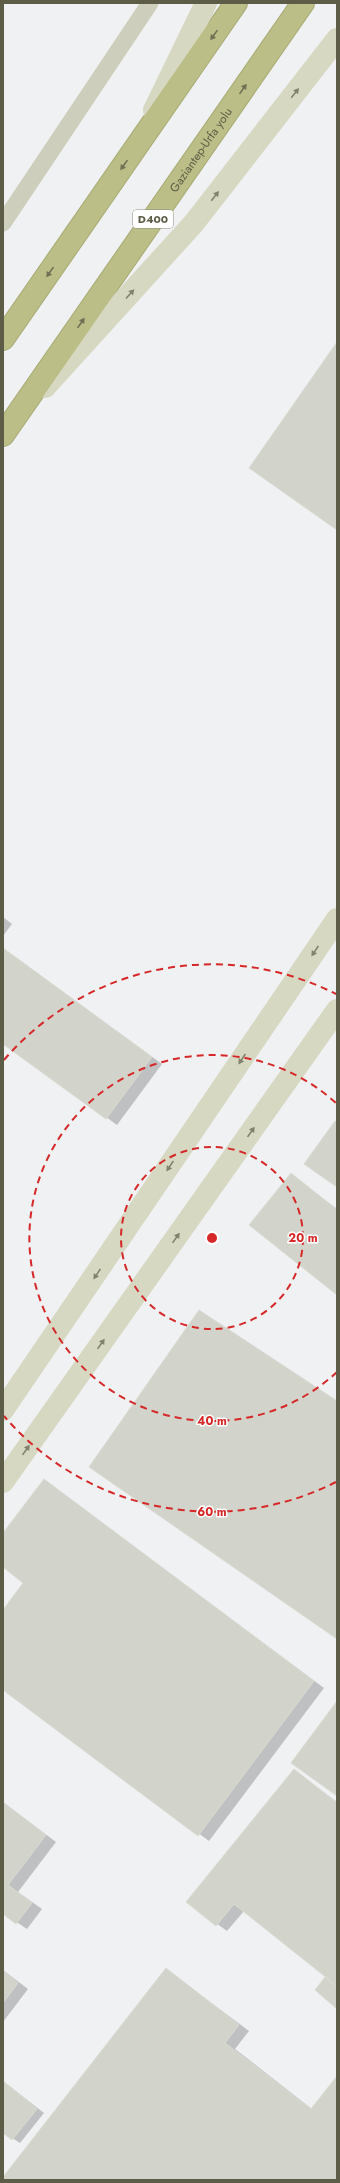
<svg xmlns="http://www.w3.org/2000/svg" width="340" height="2183" font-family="Jost,sans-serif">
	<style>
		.shadow { fill: #0003 }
		.building { fill: #d2d4cb; stroke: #d9dbd3 }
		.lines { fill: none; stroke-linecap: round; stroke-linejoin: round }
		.highway-casing { stroke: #a7aa72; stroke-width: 24 }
		.lane { stroke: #cecebd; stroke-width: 17 }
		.secondary { stroke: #d7d8c2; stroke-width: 22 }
		.highway { stroke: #bcbe87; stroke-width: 22 }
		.oneway { fill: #707054 }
		.oneway2 { fill: #82826c }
		.ring { fill: none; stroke: #d62828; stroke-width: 2; stroke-dasharray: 7 5 }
		.labels { text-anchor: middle; stroke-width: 3; stroke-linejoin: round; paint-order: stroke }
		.shield { fill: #fff; stroke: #8e8e7e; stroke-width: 1 }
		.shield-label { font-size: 11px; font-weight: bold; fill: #5d5d47 }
		.street-label { font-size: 12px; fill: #5d5d47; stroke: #fff }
		.centre { fill: #d62828; stroke: #fff; stroke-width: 2 }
		.ring-label { font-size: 12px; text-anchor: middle; font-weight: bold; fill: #d62828; stroke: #fff; stroke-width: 3; stroke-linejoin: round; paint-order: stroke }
	</style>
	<rect width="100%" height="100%" fill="#eff1f2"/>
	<path class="shadow" d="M3,917L12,924L3,936Z
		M3,948L162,1064L117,1125L3,1043Z
		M291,1174L337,1209V1294Z
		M44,1480L324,1688L209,1841L3,1689V1611L25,1582L3,1566V1535Z
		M294,1770L337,1802V2007L326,1978L331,1980L244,1911L227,1931L187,1902Z
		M3,1802L56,1842L18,1892L42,1909L27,1929L3,1913Z
		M166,1969L249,2031L235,2049L312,2109L337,2077V2180H3Z
		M3,1970L28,1989L3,2022Z
		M3,2081L44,2113L20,2143L3,2132Z"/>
	<path class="building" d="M337,342V530L249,468Z
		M3,948L152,1057L106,1119L3,1044Z
		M335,1121L337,1122V1187L304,1164Z
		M291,1173L337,1210V1295L249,1225Z
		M199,1310L337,1401V1639L89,1467Z
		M44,1479L314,1681L198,1836L3,1690V1610L23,1583L3,1567V1533Z
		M337,1701V1796L291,1763Z
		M294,1769L337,1803V1986L234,1904L216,1926L186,1902Z
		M3,1803L46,1835L8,1885L32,1903L16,1924L3,1914Z
		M166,1968L239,2025L225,2043L311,2109L337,2076V2180H3V2177Z
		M3,1971L18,1983L3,2003Z
		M325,1977L337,1987V2009L315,1990Z
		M3,2081L37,2109L12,2140L3,2133Z"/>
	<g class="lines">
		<g class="highway-casing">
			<g id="highway">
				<path d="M3,339L236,3"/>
				<path id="s1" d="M3,435L303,3"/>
			</g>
		</g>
		<path class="lane" d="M3,223L150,3"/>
		<path class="secondary" d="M154,110L206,3
			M45,387L194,223L337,39
			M3,1410L337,919
			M3,1482L337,1010"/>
		<use href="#highway" class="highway"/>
	</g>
	<defs><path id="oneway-solid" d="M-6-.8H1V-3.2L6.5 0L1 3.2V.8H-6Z"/></defs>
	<g class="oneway">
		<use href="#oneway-solid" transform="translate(214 35) rotate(125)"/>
		<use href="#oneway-solid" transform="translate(243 89) rotate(-55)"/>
		<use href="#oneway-solid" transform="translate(124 165) rotate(125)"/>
		<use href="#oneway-solid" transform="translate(50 272) rotate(125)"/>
		<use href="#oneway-solid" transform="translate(81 323) rotate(-55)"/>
	</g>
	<g class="oneway2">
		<use href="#oneway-solid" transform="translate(295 93) rotate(-52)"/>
		<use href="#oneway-solid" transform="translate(215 196) rotate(-52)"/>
		<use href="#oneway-solid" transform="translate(130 294) rotate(-48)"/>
		<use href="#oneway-solid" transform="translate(315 951) rotate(124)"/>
		<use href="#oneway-solid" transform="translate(242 1059) rotate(124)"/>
		<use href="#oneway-solid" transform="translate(251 1132) rotate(-55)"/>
		<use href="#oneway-solid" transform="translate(170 1166) rotate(124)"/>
		<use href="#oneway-solid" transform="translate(176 1238) rotate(-55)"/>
		<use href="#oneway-solid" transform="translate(97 1274) rotate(124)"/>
		<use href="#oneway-solid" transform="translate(101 1344) rotate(-55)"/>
		<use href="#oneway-solid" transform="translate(26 1450) rotate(-55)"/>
	</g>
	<g class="ring">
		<circle cx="212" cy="1238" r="91"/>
		<path d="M337 1372A183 183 0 1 1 337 1104"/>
		<path d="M336 1482A274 274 0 0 1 4 1416M4 1060A274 274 0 0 1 336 994"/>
	</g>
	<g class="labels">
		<rect class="shield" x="133" y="210" width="40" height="18" rx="3"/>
		<g class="shield-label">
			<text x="153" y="223">D400</text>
		</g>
		<g class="street-label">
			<text dy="4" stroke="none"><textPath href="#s1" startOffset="347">Gaziantep-Urfa yolu</textPath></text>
		</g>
	</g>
	<circle cx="212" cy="1238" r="6" class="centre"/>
	<g class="ring-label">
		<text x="303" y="1242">20 m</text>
		<text x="212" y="1425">40 m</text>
		<text x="212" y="1516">60 m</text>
	</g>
	<rect width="340" height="2183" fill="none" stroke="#5d5d47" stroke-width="8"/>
</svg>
